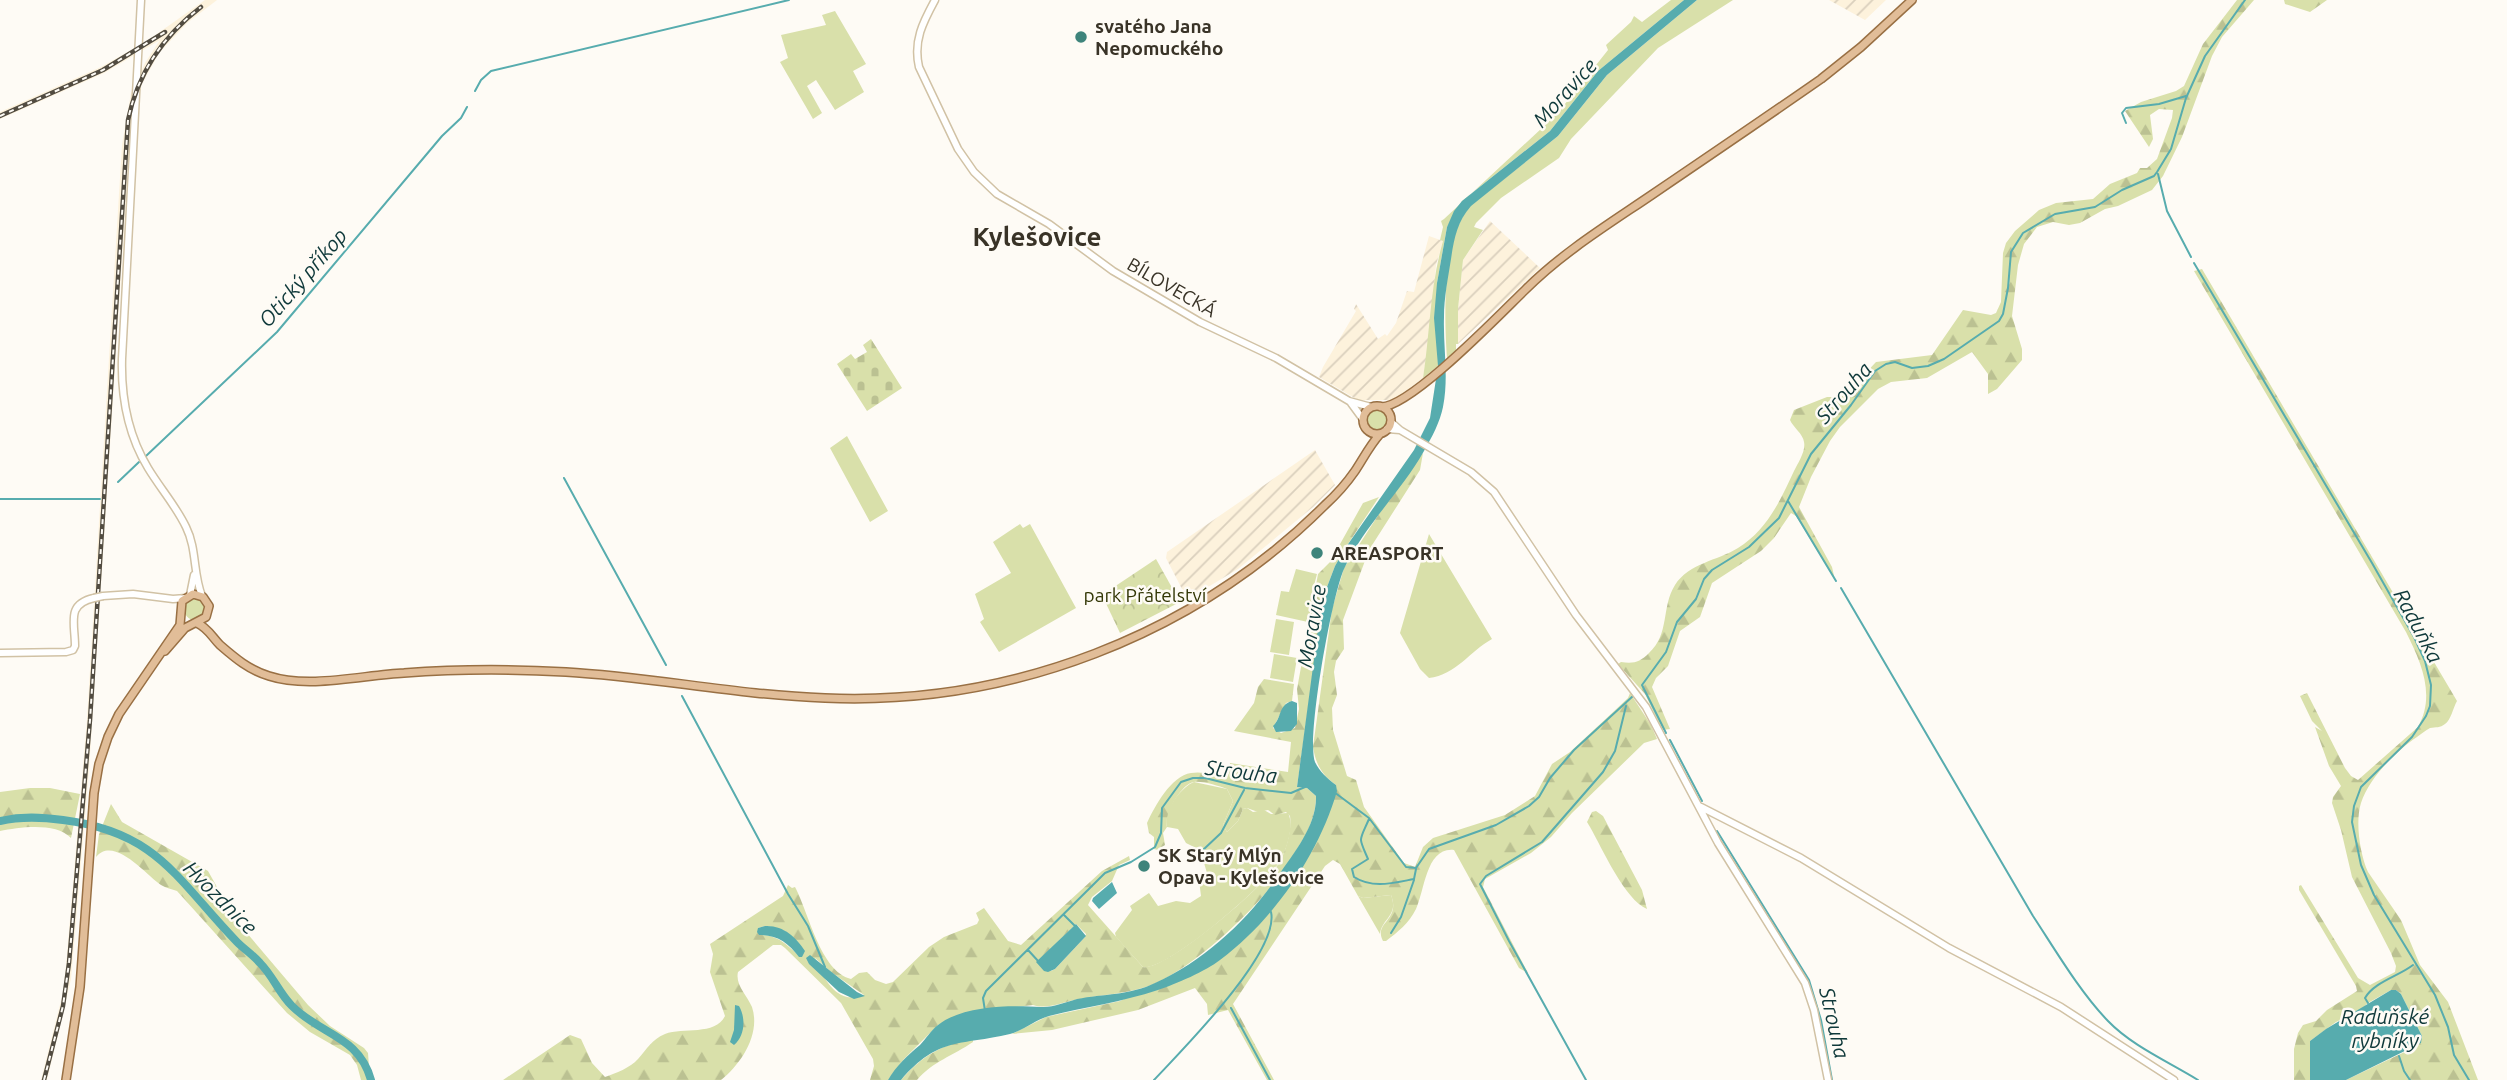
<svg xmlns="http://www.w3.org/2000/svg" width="2507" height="1080" font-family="Ubuntu,sans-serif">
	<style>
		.built { fill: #fdf2dc }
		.industrial { fill: url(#industrial-furrows) }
		.green { fill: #d9e0aa }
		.forest { fill: url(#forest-firs); fill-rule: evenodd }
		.cemetery { fill: url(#cemetery-stones) }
		.park { fill: url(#park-crowns) }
		.water { fill: #57acae }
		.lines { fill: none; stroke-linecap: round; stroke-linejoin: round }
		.stream { stroke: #57acae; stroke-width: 2 }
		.river { stroke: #57acae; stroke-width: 8 }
		.secondary-casing { stroke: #d1c2a5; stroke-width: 9 }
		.primary-casing { stroke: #997044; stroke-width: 10 }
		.secondary { stroke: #fff; stroke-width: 6 }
		.primary { stroke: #e1bd98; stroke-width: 7 }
		.rail-casing { stroke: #524c41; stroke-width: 4.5 }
		.rail { stroke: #fefbf5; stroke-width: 2; stroke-dasharray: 5; stroke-linecap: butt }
		.secondary-bridge-casing { stroke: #d1c2a5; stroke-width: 9; stroke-linecap: butt }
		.secondary-bridge { stroke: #fff; stroke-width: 6 }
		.poi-dot { fill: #3e847b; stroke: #fefbf5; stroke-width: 2.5 }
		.labels { text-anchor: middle; stroke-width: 5; stroke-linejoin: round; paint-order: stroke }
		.poi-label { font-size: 19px; font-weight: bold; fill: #393327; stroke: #fefbf5; text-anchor: start }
		.street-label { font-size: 19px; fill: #393327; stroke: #fefbf5 }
		.park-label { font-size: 19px; fill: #333706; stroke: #fefbf5 }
		.water-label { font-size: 21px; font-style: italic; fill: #0f393a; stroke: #fefbf5 }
		.district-label { font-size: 26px; font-weight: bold; fill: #393327; stroke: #fefbf5 }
	</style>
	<defs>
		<pattern id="industrial-furrows" width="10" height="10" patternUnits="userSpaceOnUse" patternTransform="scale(1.75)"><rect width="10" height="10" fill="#fdf2dc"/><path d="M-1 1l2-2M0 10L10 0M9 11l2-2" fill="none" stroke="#dad0bd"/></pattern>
		<pattern id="forest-firs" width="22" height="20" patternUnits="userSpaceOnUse" patternTransform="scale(1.75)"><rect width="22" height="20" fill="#d9e0aa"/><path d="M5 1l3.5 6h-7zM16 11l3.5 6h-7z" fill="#bbc192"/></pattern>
		<pattern id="cemetery-stones" width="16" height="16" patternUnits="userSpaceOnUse" patternTransform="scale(1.75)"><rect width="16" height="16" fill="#d9e0aa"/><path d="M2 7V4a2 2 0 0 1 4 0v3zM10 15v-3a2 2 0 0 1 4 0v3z" fill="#bbc192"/></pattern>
		<pattern id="park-crowns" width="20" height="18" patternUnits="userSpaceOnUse" patternTransform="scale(1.75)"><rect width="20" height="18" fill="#d9e0aa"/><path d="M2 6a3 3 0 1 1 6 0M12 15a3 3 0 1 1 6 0" fill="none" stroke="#bbc192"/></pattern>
	</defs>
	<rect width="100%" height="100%" fill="#fefbf5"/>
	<path class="built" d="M205,0H217L187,23L159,53L142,84L131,120L89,770L71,979L47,1080H41L63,993L66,966L87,719L122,145L131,93L145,63L160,40L104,73L0,119V112L101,67L147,41Z"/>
	<path class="industrial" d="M1829,0H1886L1865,20Z
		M1490,221L1540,268L1458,344V309L1463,260Z
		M1429,236L1443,241L1436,265L1430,333L1423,378L1394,400H1358L1319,377L1323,367L1356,311L1354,309L1356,304L1378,339L1385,334L1387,336L1396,323L1407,291L1414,292Z
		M1315,450L1335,485L1313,507L1238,569L1193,596L1182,589L1166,558L1167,552Z"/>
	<path class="green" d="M1671,0H1684L1598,71L1550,131L1462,201L1447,227L1437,283L1438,366L1423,378C1430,333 1430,285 1443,241L1440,240L1443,227L1441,221L1444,219L1557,114L1608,50L1606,45L1631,22L1634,16L1642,22Z
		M1697,0H1733L1658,48L1571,139L1559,158L1501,198L1476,223L1474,227L1483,230L1463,260L1458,309V344H1456V351L1447,358C1444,316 1442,238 1470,206L1558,136L1607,75Z
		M835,11L866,64L853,71L864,92L835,110L816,80L807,86L822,113L813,119L780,62L788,58L781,35L826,25L822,15Z
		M1367 420a10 10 0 1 1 20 0a10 10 0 1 1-20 0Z
		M847,436L888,511L870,522L830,448Z
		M1020,524L1023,528L1030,524L1076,608L999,652L980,622L984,619L975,594L1011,573L993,542Z
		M1429,534L1492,639C1470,651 1456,675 1429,678L1420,669L1400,633Z
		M1296,569L1317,574L1311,597L1313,598L1308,622L1276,615L1281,591L1289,592Z
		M184 609a11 11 0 1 1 22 0a11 11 0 1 1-22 0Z
		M1276,619L1294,622L1289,655L1270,652Z
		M1274,654L1297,658L1293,682L1270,678Z
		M1194,782L1227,789L1233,801L1223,825L1227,832L1238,821L1243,809L1247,808L1253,812L1264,810L1271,814L1288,813C1295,826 1286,852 1278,864C1264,886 1166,972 1143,967L1116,937L1115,933L1132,910L1130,906L1149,893L1158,906L1176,901L1190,903L1201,896L1199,880L1207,873L1201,853L1196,848L1186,843L1178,829L1167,827C1162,812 1181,787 1194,782Z
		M1391,895C1399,916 1382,918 1380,934L1358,896L1363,898Z"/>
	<path class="forest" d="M2237,0H2254L2222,37L2212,56L2182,137L2163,176L2152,190L2118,206L2105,209L2080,223L2069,225L2053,222L2037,227L2024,244L2018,265L2012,316L2022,349V360L1997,389L1988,394V374L1972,352L1927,378L1891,382L1878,389L1840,427L1830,441L1811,477L1799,507L1832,567L1835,580L1796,516L1791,513L1774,538L1761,551L1712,583L1700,617L1680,631L1668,666L1656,678L1652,687L1670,729L1662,730L1645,694L1618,664L1621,662C1634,664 1640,662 1649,653C1670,634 1661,607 1675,585C1689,563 1717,561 1738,548C1767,530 1780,501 1794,471C1798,463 1806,451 1804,442C1803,434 1793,427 1790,420L1794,410L1827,397H1840L1846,394L1876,362L1932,355L1963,310L1991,315L1996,313L2001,302L2003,253L2006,243L2015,231L2039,210L2056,203L2093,199L2110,184L2137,173L2140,168H2147L2157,159L2172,118L2173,110L2159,109L2150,115L2153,139L2149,147L2125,111L2141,102L2176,91L2184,86L2203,44Z
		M2284,0H2327L2310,12L2285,4Z
		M2202,269L2457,701C2453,708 2451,720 2445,724C2440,728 2436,727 2430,728C2426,730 2420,735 2417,737C2396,751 2369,778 2361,803C2355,822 2360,854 2368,872L2401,920L2420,965L2448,1002L2478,1080H2346L2415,1047L2422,1036L2401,994L2396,990H2391L2368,1003L2359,1011L2336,1022L2310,1041V1080H2294V1049L2298,1033L2303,1025L2316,1021L2327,1010L2357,991L2356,986L2299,890V886L2301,885L2358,978L2370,985L2395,972L2396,966L2391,953L2352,877L2341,830L2332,803L2333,797L2341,786L2329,766L2315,727L2322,731L2312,721L2300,696L2307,693L2345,768L2351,776L2358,780L2418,727C2436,695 2421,662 2406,632L2194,271Z
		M1423,453L1420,470L1369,550L1343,620L1344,649L1336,661L1334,672L1337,695L1332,708L1333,730L1347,776L1356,780L1364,807L1404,863L1415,867L1423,847L1433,838L1505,815L1535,796L1552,764L1570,752L1611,714L1628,698L1630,693L1651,725L1657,739L1644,743L1572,813L1551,837L1531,853L1485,879L1483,887L1528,973L1519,968L1454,850C1426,847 1425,890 1416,909C1409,923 1398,932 1386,941H1383C1373,922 1401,921 1391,895L1363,898L1358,896L1340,864L1333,860L1325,866L1233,1004L1274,1080H1267L1228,1010L1208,1015L1207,1004L1195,988L1138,1010L1052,1030L1012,1034L1046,1017L1120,1001L1239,944L1336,785C1322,775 1316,765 1313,747L1332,609L1344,568L1388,500Z
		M1379,497L1346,547L1335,566L1327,587L1322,608L1297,787L1307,788L1316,796C1318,856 1207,962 1154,984C1130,994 1105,994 1080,999C1065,1001 1049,1010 1033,1005L971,1012L951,1018L938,1025L904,1059L888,1080H870L874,1066L873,1059L841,1003L785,948L781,945H773L738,972C735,985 747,995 752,1007C761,1034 741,1064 721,1080H503L570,1035L581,1039L592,1063L605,1077C616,1073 630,1068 638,1059C648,1048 651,1040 665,1034C683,1027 715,1036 725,1016L710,972L713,954L710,944L783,896L788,885L792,888L795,887C809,913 820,971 851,979L859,973L867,972L875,980L886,984L893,982L929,947L944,937L977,924L979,920L976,913L984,908L1008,941L1021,945L1102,871L1129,856L1130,860L1119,865L1112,881L1092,897L1088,905L1143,967C1165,972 1266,885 1279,863C1286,851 1292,830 1290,816L1286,812L1275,815L1268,810L1258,812L1247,808L1243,809L1238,821L1227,832L1223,825L1233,801L1227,789C1218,786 1204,781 1194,782C1182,783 1163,815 1167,827L1163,833L1165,845L1158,850L1154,849V837L1149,833L1147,823C1155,806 1171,776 1191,773C1202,771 1214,775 1225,776L1229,773L1230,763L1288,772L1291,742L1234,731L1254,703L1258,687L1264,679L1294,684L1292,701L1286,703L1273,728L1281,733L1295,728L1299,709L1297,689L1318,574L1330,562L1363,503ZM1076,924L1086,934L1085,937L1055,969L1051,971L1037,962ZM765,926C789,929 793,935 801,957C787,946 780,935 759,935L758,928ZM815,958L831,972L864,995C860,996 852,998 847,997C830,993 821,972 815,958Z
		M30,788H50L80,794L71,838C56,822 20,827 0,831V792Z
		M111,804L122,822L208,871L235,919L308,1005L330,1026L364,1048L368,1053L370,1080H361L357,1065L350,1055L310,1032L287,1013L177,891C172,889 166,888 161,885C146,875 114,835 96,857L99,834Z
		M1596,811L1603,816L1642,890L1647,909C1625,900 1602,848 1590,827L1587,822L1592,812Z
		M973,1039V1042C954,1055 932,1062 917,1080H901C922,1056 942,1044 973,1039Z"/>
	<path class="cemetery" d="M871,339L902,388L867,411L837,364L851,354L855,359L867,352L863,345Z"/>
	<path class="park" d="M1156,559L1180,602L1120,633L1102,595Z"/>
	<path class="water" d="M1684,0H1697L1607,75L1558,136L1471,206C1457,222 1454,239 1451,259C1448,278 1444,298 1444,317C1443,348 1449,376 1443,407C1440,422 1432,437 1424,451C1401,492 1364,526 1344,569C1332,595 1306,739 1315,762C1319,771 1328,779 1336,785L1337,791C1319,854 1273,921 1220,960C1206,971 1176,984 1158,990C1122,1002 1085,1007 1049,1016C1035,1020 1024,1030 1010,1034C960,1046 939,1036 901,1080H888C896,1066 908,1055 920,1045C926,1039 931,1030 938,1025C963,1005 1011,1005 1041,1007C1052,1008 1066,1002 1077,999C1103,994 1131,995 1155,983C1204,961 1248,920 1278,876C1294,853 1317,825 1316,796L1307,788L1297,787L1318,629L1327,587L1335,566L1346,547L1414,450L1430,418L1438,366L1434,318L1437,283L1447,227L1454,211L1462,201L1550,131L1598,71Z
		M1292,701L1297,703V724L1291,731L1276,732L1273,726C1282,718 1278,705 1292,701Z
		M1112,882L1117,893L1099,909L1092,901L1093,898Z
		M1076,924L1086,936L1055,969L1048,972L1044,971L1036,962Z
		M765,926C783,925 796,937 805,951L802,957H799C788,943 778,935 759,935L757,932L758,928Z
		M810,955L857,992L865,996L854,999L839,992L809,964L806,958Z
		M2391,990H2396L2401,994L2422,1036L2421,1043L2346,1080H2310V1041L2326,1029Z
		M735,1005L739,1006C746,1018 745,1036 734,1045L730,1042L734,1030Z"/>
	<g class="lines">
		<path class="stream" d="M475,91L481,80L491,71L789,0
			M2126,123L2122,113L2126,108L2159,104L2186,96
			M2158,174L2167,211L2191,257
			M2194,263L2372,563L2414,637L2425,661L2431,685L2430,706L2426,716L2412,737L2361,787L2354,806L2352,822L2361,865L2374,895L2435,995L2448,1027L2454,1055L2469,1080
			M146,456L277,332L442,136L461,118L467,107
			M564,478L666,665
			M118,482L139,462
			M0,499H100
			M1788,501L1836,581
			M1841,588L2033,916C2056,951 2080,992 2108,1021C2132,1046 2169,1062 2198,1080
			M682,696L788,894L808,926L825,967
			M1666,733L1642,685L1666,652L1677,622L1696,599L1704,579L1712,570L1749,547L1779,518L1811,454L1851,405L1875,371L1886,364L1895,362L1912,368L1928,366L1944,359L1999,321L2003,314L2008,288L2011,252L2023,233L2055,214L2095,207L2122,190L2154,176L2157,172L2171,149L2186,98L2205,56L2245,0
			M1670,740L1702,801
			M1334,792L1369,818L1406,867L1416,868L1429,849L1496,825L1529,806L1539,797L1550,778L1574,750L1633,696
			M1369,819C1359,842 1358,836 1368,859L1352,869L1354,877C1373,889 1393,883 1414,879L1416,869
			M1717,831L1809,980L1821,1020L1832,1080
			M1204,849L1221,833L1244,790
			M1064,915L1075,926
			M1391,933L1401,917L1414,880
			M1028,950L1039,962
			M2368,1003L2365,998C2374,982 2399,976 2413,965
			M1231,1008L1270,1080
			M985,1011L983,998L986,991L1105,873L1131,862L1155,847L1161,833L1162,808L1181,782L1193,778H1205L1245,788L1291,793L1305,787
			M2399,1056L2404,1071L2410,1080
			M1154,1080C1182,1050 1280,952 1271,912
			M1586,1080L1509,941L1480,884L1486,876L1542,842L1603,772L1615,751L1626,706"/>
		<path class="river" d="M0,821C22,816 41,817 63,820C158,832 177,880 237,942C244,949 253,955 260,963C273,976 279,993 292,1006C321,1035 359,1036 371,1080"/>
		<g class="secondary-casing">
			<path id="secondary" d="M141,0L122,359C121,398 128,435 148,468C160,488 176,506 186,527C197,549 193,574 202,596
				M935,0C923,22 913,41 919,67L958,149L974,172L997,194L1049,224L1113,271L1200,322L1276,358L1349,401L1371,407
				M1351,403L1362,418
				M1391,422L1400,430L1471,472L1494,492L1576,615L1646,707L1718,843L1805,983L1814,1010L1828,1080
				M1387,429L1400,430
				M190,595L194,575
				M103,596L133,594L173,599L186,598
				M0,653L66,652L73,650L75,646C75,623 66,604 94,598
				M1701,807L1801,858L1949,948L2061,1007L2174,1080"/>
		</g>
		<g class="primary-casing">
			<path id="primary" d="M1363 420a14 14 0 1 1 28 0a14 14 0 1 1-28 0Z
				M1381,407C1411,407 1501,313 1525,290C1563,252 1609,224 1653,194C1709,156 1765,118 1821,79L1861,47L1912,0
				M197,623C208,628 212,637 220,645C235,658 249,670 269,676C309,689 363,675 404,673C458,669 513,669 566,672C653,677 738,695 825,698C1009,706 1194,636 1325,505C1336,495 1346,484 1355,471C1363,459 1370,445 1380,434
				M66,1080L80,987L94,793L99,764L108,737L119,714L180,625L182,601L193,594L203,597L209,606L206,617L185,628L165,651"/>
		</g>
		<use href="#secondary" class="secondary"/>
		<use href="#primary" class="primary"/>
		<g class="rail-casing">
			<path id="rail" d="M0,116L103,70L165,32
				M44,1080L63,1006L69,963L90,720L128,120C138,72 163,36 201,7"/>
		</g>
		<use href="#rail" class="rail"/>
		<g class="secondary-bridge-casing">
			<path id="secondary-bridge" d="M94,598L103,596"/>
		</g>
		<use href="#secondary-bridge" class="secondary-bridge"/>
	</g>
	<g class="poi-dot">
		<circle cx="1081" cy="37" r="7"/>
		<circle cx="1317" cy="553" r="7"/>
		<circle cx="1144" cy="866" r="7"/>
	</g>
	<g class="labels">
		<g class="poi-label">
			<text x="1095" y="33">svatého Jana<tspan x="1095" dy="22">Nepomuckého</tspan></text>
			<text x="1331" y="560">AREASPORT</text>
			<text x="1158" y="862">SK Starý Mlýn<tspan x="1158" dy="22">Opava - Kylešovice</tspan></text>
		</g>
		<g class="street-label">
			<text transform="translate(1172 287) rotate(30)" y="7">BÍLOVECKÁ</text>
		</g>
		<g class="park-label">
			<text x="1145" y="602">park Přátelství</text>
		</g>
		<g class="water-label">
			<text transform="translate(1565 93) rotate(-48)" y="7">Moravice</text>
			<text transform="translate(303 278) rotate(-49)" y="7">Otický příkop</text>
			<text transform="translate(1844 393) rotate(-49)" y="7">Strouha</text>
			<text transform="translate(1312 626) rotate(-80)" y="7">Moravice</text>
			<text transform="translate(2418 626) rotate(62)" y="7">Raduňka</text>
			<text transform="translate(1241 772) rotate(7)" y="7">Strouha</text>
			<text transform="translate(220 898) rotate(45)" y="7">Hvozdnice</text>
			<text x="2385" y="1024">Raduňské<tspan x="2385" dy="24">rybníky</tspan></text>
			<text transform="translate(1834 1023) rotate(77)" y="7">Strouha</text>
		</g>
		<g class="district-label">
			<text x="1037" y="246">Kylešovice</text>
		</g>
	</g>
</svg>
